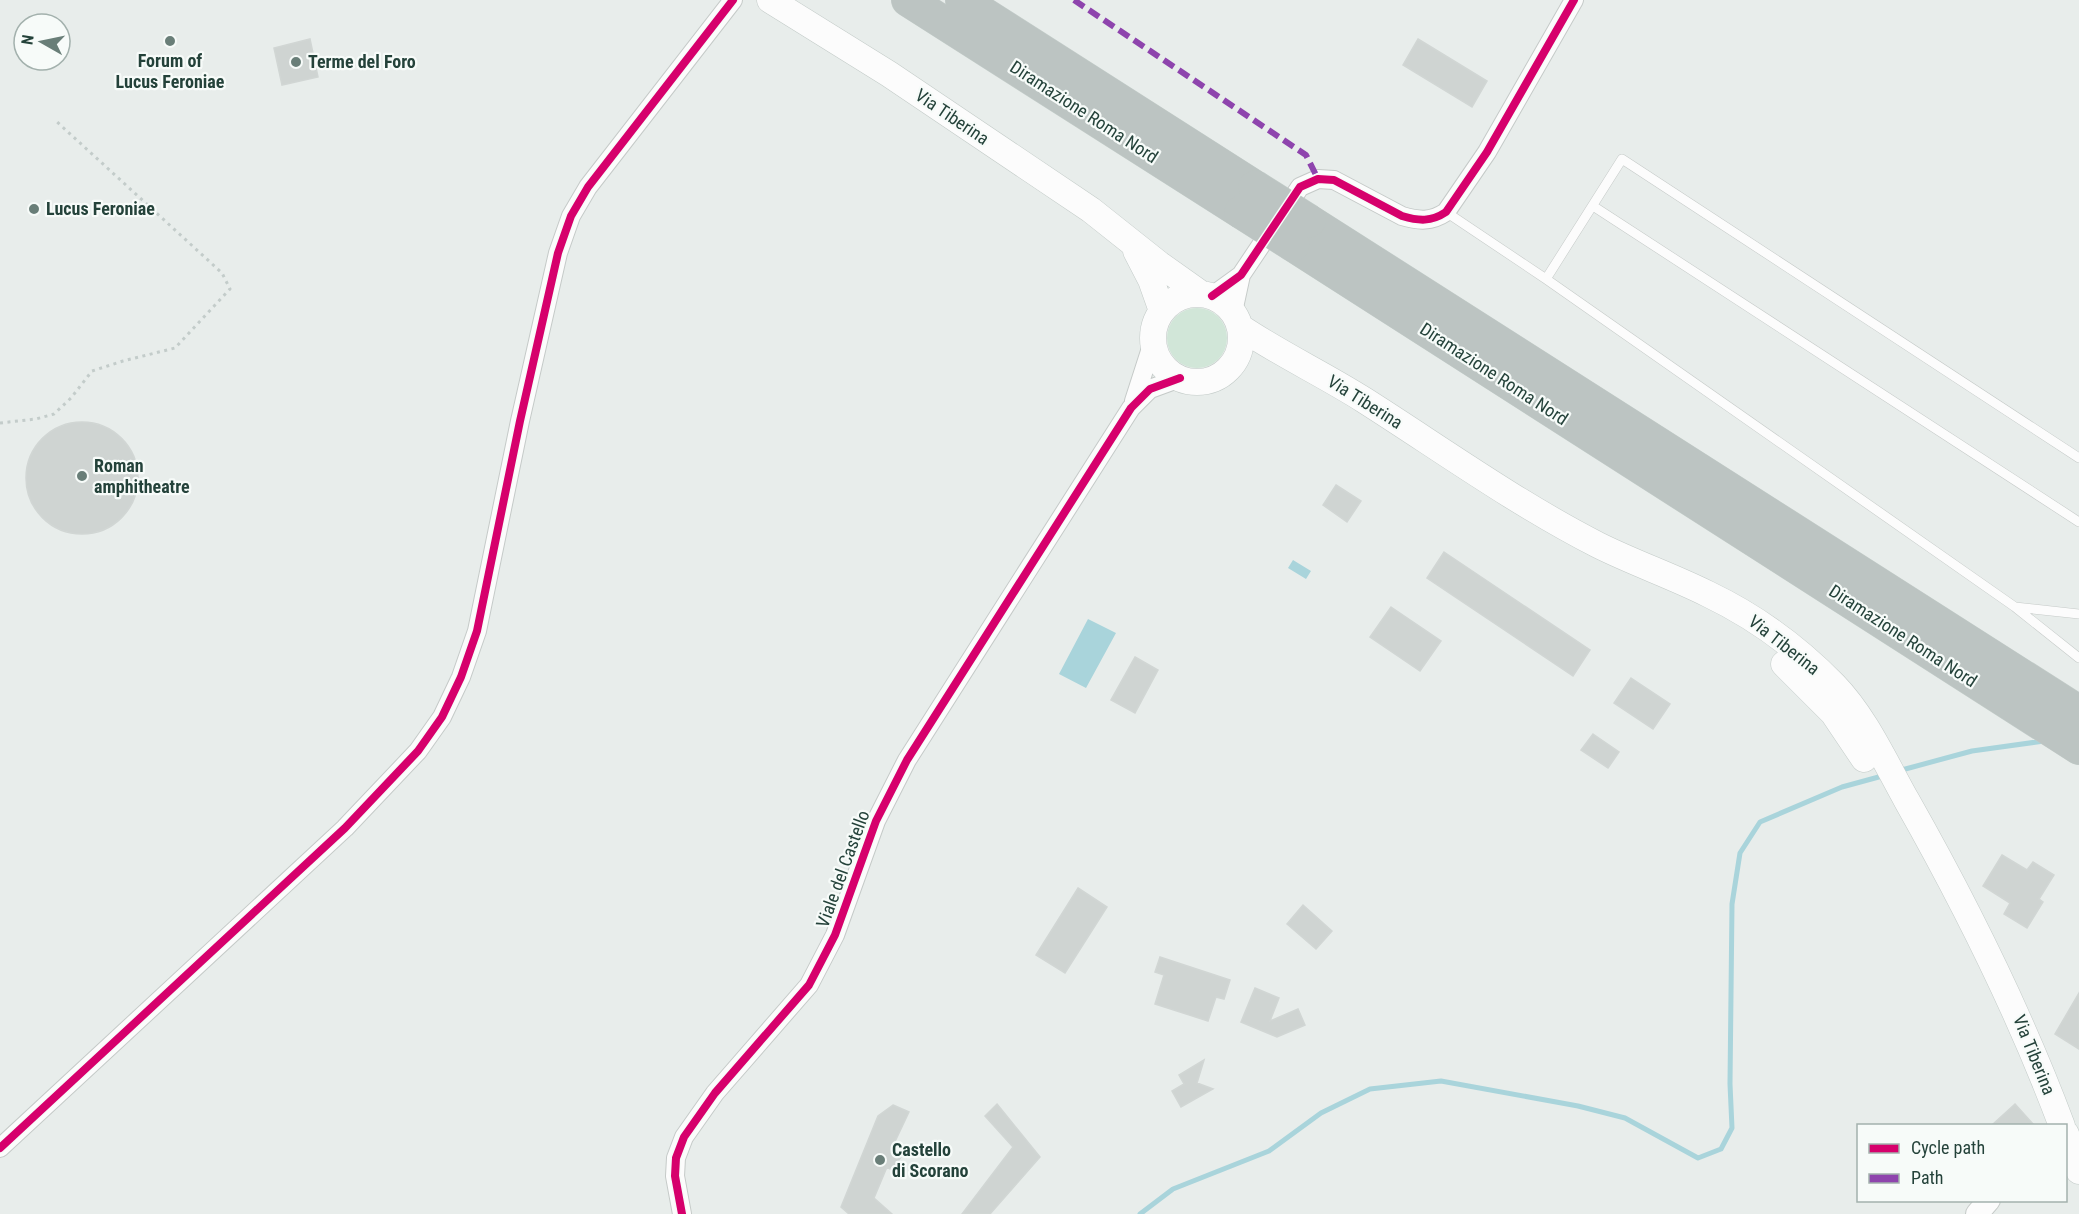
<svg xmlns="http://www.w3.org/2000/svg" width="2079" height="1214" font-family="'Roboto Condensed',sans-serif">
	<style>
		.green { fill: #d1e6d8 }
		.water { fill: #a9d4db }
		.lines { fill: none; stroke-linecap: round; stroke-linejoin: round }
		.stream { stroke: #a9d4db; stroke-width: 5 }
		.building { fill: #cfd4d2; stroke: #d1d6d4; stroke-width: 1.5 }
		.service-casing { stroke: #c5cac8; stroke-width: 10 }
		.minor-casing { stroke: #c5cac8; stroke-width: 20 }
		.tertiary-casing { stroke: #c5cac8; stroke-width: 24 }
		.secondary-casing { stroke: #c3cbc8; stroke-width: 27 }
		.motorway-casing { stroke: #c3ccc9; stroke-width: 34 }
		.path { stroke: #c3ccca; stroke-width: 3; stroke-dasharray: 3 4.5; stroke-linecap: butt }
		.service { stroke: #fcfcfc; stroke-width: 9 }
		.minor { stroke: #fcfcfc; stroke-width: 18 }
		.tertiary { stroke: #fcfcfc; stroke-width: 22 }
		.secondary { stroke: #fcfcfc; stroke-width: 26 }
		.motorway { stroke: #bcc4c2; stroke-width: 33 }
		.motorway-bridge-casing { stroke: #c3ccc9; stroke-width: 34; stroke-linecap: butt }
		.motorway-bridge { stroke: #bcc4c2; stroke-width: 33 }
		.quiet { stroke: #8e44ad; stroke-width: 6; stroke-dasharray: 12 6; stroke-linecap: butt }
		.cycleway-casing { stroke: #f7fbf9; stroke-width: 11 }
		.cycleway { stroke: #d6006c; stroke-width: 8 }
		.poi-dot { fill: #697e78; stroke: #f7fbf9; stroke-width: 2 }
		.labels { text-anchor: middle; stroke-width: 4.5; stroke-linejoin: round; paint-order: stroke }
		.poi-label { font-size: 18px; font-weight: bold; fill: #24423a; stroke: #f7fbf9; text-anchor: start }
		.street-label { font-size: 18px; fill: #24423a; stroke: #f7fbf9 }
	</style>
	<rect width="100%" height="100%" fill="#e8edeb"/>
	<path class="green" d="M1167 338a30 30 0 1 1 60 0a30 30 0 1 1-60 0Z"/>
	<path class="water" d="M1293,560L1311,571L1306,579L1288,568Z
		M1088,619L1116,633L1086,688L1059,674Z"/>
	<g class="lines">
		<path class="stream" d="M1898,771L1972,751L2044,741
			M1140,1214L1173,1189L1269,1151L1321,1113L1370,1089L1441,1081L1578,1106L1625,1118L1698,1158L1721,1149L1732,1128L1730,1084L1732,904L1740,853L1760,822L1842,787L1886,775"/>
	</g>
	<path class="building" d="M310,39L318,77L282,85L274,48Z
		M1418,39L1487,81L1472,107L1403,65Z
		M26 478a56 56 0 1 1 112 0a56 56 0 1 1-112 0Z
		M1336,485L1361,501L1347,522L1323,505Z
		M1444,552L1590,650L1573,676L1427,578Z
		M1391,607L1441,641L1420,671L1370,637Z
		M1135,657L1158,670L1135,713L1111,700Z
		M1631,678L1670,704L1653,729L1614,703Z
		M1593,734L1619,752L1608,768L1581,750Z
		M2002,855L2027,870L2033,862L2054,875L2039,899L2043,902L2027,928L2004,914L2010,903L1983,886Z
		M1078,888L1107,907L1065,973L1036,955Z
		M1303,905L1332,931L1316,949L1287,924Z
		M1160,957L1230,980L1224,999L1216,997L1208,1021L1155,1004L1164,975L1155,972Z
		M1255,988L1279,998L1270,1021L1298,1009L1305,1025L1277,1037L1241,1022Z
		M2079,993V1049L2055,1034Z
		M1204,1060L1197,1083L1213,1089L1181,1107L1172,1091L1184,1084L1179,1075Z
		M997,1104L1040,1157L990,1214H962L1013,1147L985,1116Z
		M2015,1104L2034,1125H1992Z
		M893,1105L909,1112L892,1148L903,1153L893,1171L887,1167L874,1198L892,1214H849L841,1207L878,1116Z"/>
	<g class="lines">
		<g class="service-casing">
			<path id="service" d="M1593,206L2079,522
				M1446,212L1546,279L2015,607L2079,614
				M1546,279L1622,159L2079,458
				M2015,607L2079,658"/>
		</g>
		<g class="minor-casing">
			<path id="minor" d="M1212,296L1241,275L1300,187L1318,179L1334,180L1402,216C1419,221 1431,222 1446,212L1487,152L1574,0
				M1233,312L1241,275
				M1134,401L1153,342
				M0,1148L345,828L418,751L442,717L461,677L477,631L520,421L558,253L571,216L588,187L733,0
				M682,1214L675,1176L676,1158L684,1137L715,1093L809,985L835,935L876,821L907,760L1131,408L1150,389L1180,378"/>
		</g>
		<g class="tertiary-casing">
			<path id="tertiary" d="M1977,1214L1989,1200"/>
		</g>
		<g class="secondary-casing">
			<path id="secondary" d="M770,0L889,74L1091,210L1159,264L1200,293
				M1136,251L1151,280L1162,311
				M1153 338a44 44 0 1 1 88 0a44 44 0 1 1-88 0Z
				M1240,327C1280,354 1323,374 1364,400C1441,449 1516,503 1598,545C1634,563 1672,576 1708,594C1754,616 1798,648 1834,685C1865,717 1885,762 1907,801C1967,907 2019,1011 2062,1126
				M1784,664L1833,713L1864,759
				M2066,1134L2079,1171"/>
		</g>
		<g class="motorway-casing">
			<path id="motorway" d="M908,0L1241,212
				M962,0L1255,187
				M1309,221L2079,712
				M1293,245L2079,748"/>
		</g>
		<path class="path" d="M0,423L36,419L54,414L71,398L92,371L123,361L175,348L230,289L222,273L56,121"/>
		<use href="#service" class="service"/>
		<use href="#minor" class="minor"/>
		<use href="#tertiary" class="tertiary"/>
		<use href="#secondary" class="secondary"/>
		<use href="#motorway" class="motorway"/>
		<g class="motorway-bridge-casing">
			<path id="motorway-bridge" d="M1255,187L1309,221
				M1241,212L1293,245"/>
		</g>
		<use href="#motorway-bridge" class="motorway-bridge"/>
		<path class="quiet" d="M1074,0L1306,155L1318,179"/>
		<g class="cycleway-casing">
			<path id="cycleway" d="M1212,296L1241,275L1300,187L1318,179L1334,180L1402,216C1419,221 1431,222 1446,212L1487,152L1574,0
				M0,1148L345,828L418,751L442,717L461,677L477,631L520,421L558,253L571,216L588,187L733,0
				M682,1214L675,1176L676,1158L684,1137L715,1093L809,985L835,935L876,821L907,760L1131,408L1150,389L1180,378"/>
		</g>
		<use href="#cycleway" class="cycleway"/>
	</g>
	<g class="poi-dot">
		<circle cx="170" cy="41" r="6"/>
		<circle cx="296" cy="62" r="6"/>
		<circle cx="34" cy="209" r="6"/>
		<circle cx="82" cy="476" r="6"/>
		<circle cx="880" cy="1160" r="6"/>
	</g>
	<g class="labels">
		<g class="poi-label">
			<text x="170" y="67" text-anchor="middle">Forum of<tspan x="170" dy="21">Lucus Feroniae</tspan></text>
			<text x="308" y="68">Terme del Foro</text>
			<text x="46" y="215">Lucus Feroniae</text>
			<text x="94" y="472">Roman<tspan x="94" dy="21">amphitheatre</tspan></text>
			<text x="892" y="1156">Castello<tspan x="892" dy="21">di Scorano</tspan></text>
		</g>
		<g class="street-label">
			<text transform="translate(1084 112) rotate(33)" y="6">Diramazione Roma Nord</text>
			<text transform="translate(952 117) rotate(34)" y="6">Via Tiberina</text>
			<text transform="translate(1494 374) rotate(33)" y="6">Diramazione Roma Nord</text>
			<text transform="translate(1365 402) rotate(32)" y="6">Via Tiberina</text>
			<text transform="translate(1903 636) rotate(33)" y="6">Diramazione Roma Nord</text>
			<text transform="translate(1784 645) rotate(38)" y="6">Via Tiberina</text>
			<text transform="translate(843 869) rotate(-70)" y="6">Viale del Castello</text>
			<text transform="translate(2034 1055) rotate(68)" y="6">Via Tiberina</text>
		</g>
	</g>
	<rect x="1857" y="1124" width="210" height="78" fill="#f7fbf9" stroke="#a3b1ad" stroke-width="1.5"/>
	<rect x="1869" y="1144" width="30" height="9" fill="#d6006c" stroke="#a3b1ad" stroke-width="1.5"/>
	<text x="1911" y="1154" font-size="18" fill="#24423a">Cycle path</text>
	<rect x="1869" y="1174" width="30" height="9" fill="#8e44ad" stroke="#a3b1ad" stroke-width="1.5"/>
	<text x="1911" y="1184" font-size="18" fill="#24423a">Path</text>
	<g transform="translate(42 42) rotate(279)"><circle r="28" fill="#f7fbf9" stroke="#a3b1ad" stroke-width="1.5"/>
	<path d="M0-4.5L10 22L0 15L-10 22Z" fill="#697e78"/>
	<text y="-9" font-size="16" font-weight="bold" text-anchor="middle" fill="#24423a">N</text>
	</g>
</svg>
